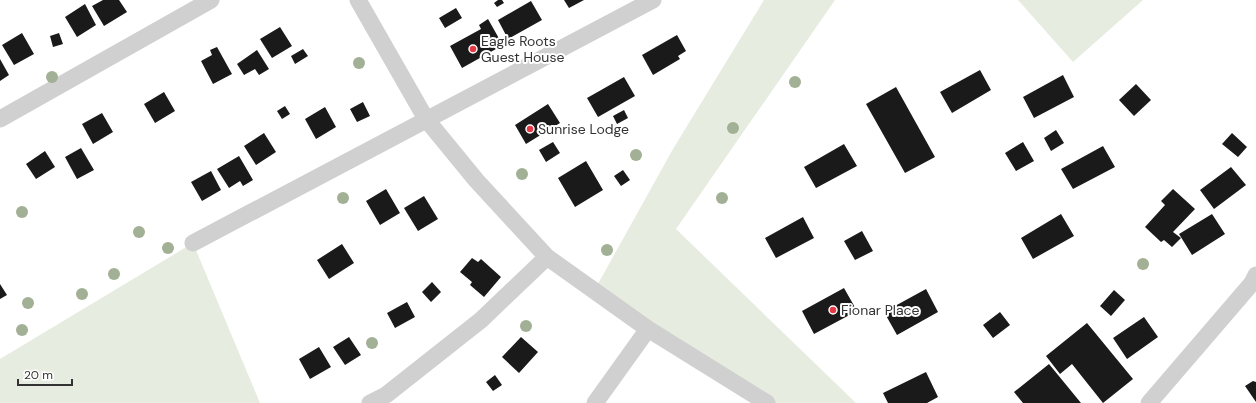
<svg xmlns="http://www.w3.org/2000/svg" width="1256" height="403" font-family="'DM Sans',sans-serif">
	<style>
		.green { fill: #e6ecdf }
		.building { fill: #1a1a1a }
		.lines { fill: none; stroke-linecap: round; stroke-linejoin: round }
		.street { stroke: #d0d0d0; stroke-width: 17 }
		.tree { fill: #a2b095 }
		.poi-dot { fill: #e63946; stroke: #fff; stroke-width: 1.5 }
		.labels { text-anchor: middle; stroke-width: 4; stroke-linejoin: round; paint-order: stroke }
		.poi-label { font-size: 14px; fill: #333; stroke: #fff; text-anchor: start }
	</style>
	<rect width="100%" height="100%" fill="#fff"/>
	<path class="green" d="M764,0H835L676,229L856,403H767L594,291L673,149Z
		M1018,0H1143L1073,62Z
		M193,243L260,403H0V359Z"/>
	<path class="building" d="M103,0H119L127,12L104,26L92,6Z
		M498,0H502L504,3L497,7L494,3Z
		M564,0H584L569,8Z
		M531,1L542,20L508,39L498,20Z
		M85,4L96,25L77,37L65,17Z
		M456,8L462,18L445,28L439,18Z
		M488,19L501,42L495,46L496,49L462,68L450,46L481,29L479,25Z
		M280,27L292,46L272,58L260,39Z
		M22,33L34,54L14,65L2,45Z
		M59,33L63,44L53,47L50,36Z
		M677,35L686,51L678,56L680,59L653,75L642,55Z
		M217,47L232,74L213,84L201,61L212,55L210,50Z
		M303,49L308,56L295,64L291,56Z
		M257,50L269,69L259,75L255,69L244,75L237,64Z
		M0,59L9,75L0,81Z
		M980,70L991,90L952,113L940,92Z
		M1063,75L1074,97L1034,118L1023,97Z
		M624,77L635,96L598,117L587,98Z
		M1136,84L1151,100L1134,116L1119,100Z
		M896,87L935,157L905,173L866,104Z
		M164,92L175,111L155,123L144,104Z
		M363,102L370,116L357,122L350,109Z
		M548,104L560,123L526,144L515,125Z
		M285,106L290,114L282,119L277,111Z
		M325,107L336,127L316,139L305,119Z
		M624,110L628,118L617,124L613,116Z
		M102,113L113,132L93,144L82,124Z
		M1056,130L1064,143L1051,151L1044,138Z
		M264,133L276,152L256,165L244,146Z
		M1232,133L1247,147L1238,157L1222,144Z
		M553,142L560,153L546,162L539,150Z
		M1023,142L1034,161L1016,171L1005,153Z
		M844,144L857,166L816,188L804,167Z
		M1103,146L1115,167L1073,189L1061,169Z
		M81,148L94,170L77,179L65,157Z
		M45,151L55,167L36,179L26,164Z
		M239,156L253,180L243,186L240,181L229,188L217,169Z
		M586,161L603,190L575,207L558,178Z
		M1231,167L1246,185L1214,209L1200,190Z
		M623,170L630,180L621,186L614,176Z
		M211,171L221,190L202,201L191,182Z
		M386,189L400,213L380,225L366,201Z
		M1173,189L1195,209L1173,232L1181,238L1172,247L1164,240L1161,242L1145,227L1165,205L1161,201Z
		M424,196L438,219L418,231L404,208Z
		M1061,214L1074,236L1033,259L1021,238Z
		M1212,214L1225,234L1192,255L1179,234Z
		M803,217L814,238L776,258L765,238Z
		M862,231L873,251L855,260L844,241Z
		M342,244L354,263L329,279L317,260Z
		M472,258L478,262L481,259L501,277L484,297L470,285L472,282L460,272Z
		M432,282L441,292L431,302L422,292Z
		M0,284L7,295L0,299Z
		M844,288L857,311L814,334L802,311Z
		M926,289L938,312L897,335L884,312Z
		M1114,290L1125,300L1111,316L1100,306Z
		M407,302L415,317L395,328L387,313Z
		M1000,312L1010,325L993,338L983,325Z
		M1144,317L1158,337L1127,359L1113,338Z
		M1087,323L1133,379L1103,403L1072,364L1060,374L1046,356Z
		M349,337L361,355L345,365L333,347Z
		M521,337L538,352L519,373L502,357Z
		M319,347L331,367L310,379L299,359Z
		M1049,364L1081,403H1023L1014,392Z
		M926,372L938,397L927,403H888L883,393Z
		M495,375L502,385L493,391L486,382Z
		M1253,381L1256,382V402L1245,386Z"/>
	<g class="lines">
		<path class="street" d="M358,0L426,119L476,180L547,257L648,329L767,403
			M0,119L211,0
			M193,243L653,0
			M370,403L386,395L481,320L547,257
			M595,403L648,329
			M1149,403L1252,283L1256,275"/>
	</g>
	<g class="tree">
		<circle cx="359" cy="63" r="6"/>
		<circle cx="52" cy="77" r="6"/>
		<circle cx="795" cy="82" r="6"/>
		<circle cx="733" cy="128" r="6"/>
		<circle cx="636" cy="155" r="6"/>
		<circle cx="522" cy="174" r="6"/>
		<circle cx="343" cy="198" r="6"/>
		<circle cx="722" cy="198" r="6"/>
		<circle cx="22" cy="212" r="6"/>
		<circle cx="139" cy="232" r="6"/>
		<circle cx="168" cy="248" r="6"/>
		<circle cx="607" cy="250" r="6"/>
		<circle cx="1143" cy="264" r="6"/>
		<circle cx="114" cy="274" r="6"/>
		<circle cx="82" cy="294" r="6"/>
		<circle cx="28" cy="303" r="6"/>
		<circle cx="526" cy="326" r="6"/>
		<circle cx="22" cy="330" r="6"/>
		<circle cx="372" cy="343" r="6"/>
	</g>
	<g class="poi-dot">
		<circle cx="473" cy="49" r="4"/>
		<circle cx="530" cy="129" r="4"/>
		<circle cx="833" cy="310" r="4"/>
	</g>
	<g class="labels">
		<g class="poi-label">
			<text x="481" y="46">Eagle Roots<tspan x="481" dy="16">Guest House</tspan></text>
			<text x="538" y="134">Sunrise Lodge</text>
			<text x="841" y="315">Fionar Place</text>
		</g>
	</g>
	<path d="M18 379v6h54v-6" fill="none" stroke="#333333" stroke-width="2"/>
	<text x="24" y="379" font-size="12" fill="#333333" stroke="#ffffff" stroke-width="3" paint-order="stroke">20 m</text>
</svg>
